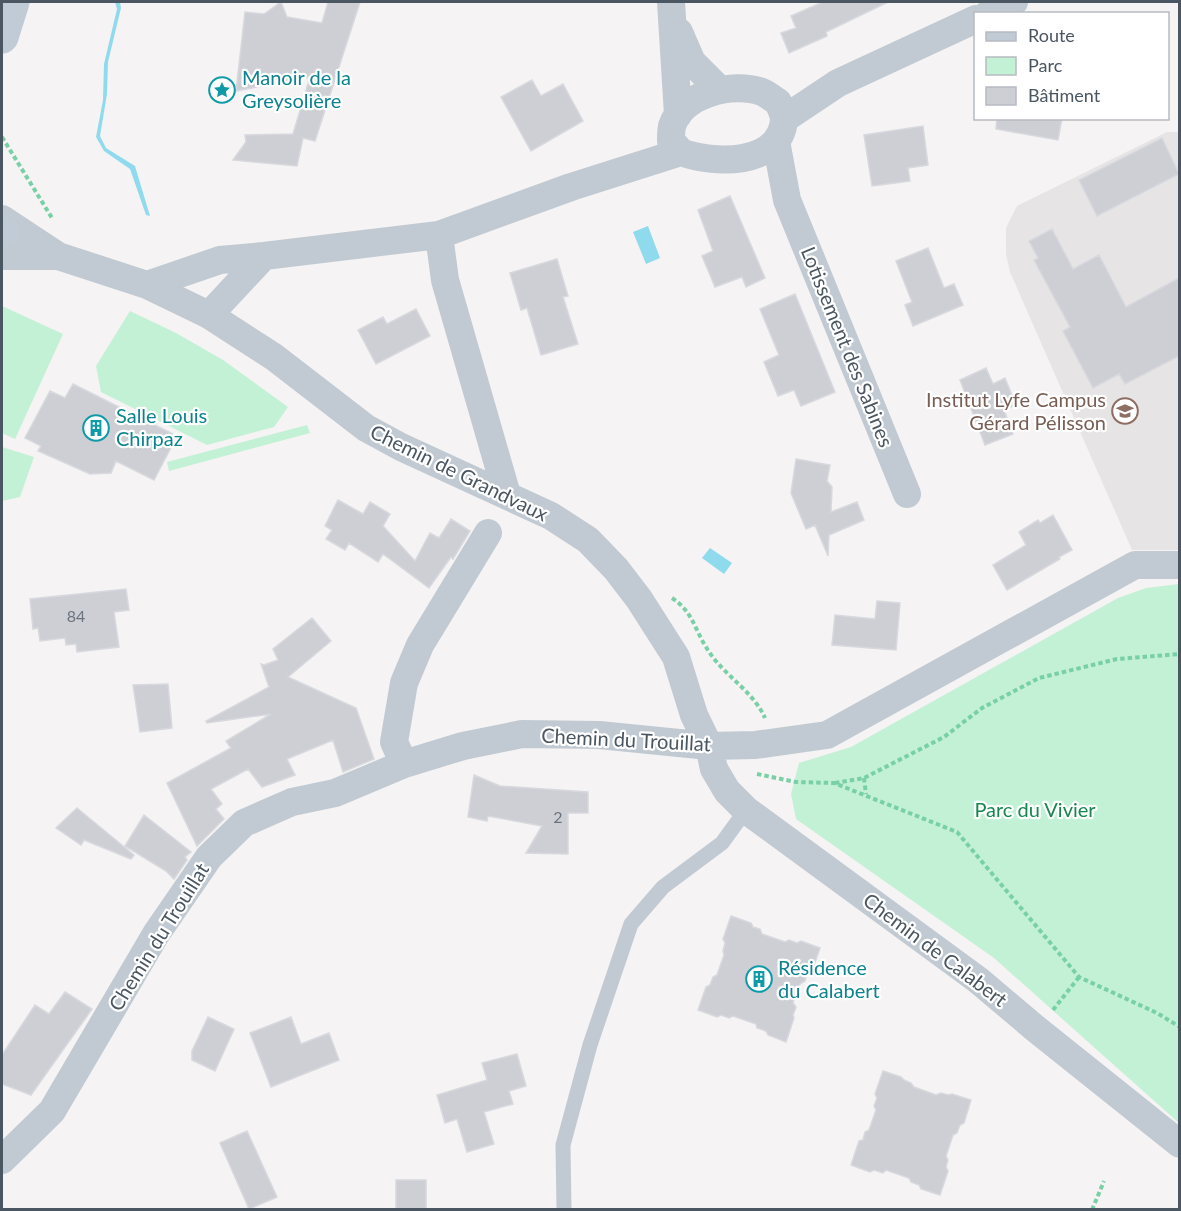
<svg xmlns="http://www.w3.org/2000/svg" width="1181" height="1211" font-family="Lato,sans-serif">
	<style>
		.education { fill: #e6e4e5 }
		.green { fill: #c3f1d5 }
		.water { fill: #90daee }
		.building { fill: #cdcfd5; stroke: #d7d9de; stroke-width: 1.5 }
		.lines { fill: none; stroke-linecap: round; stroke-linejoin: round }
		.path { stroke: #7ad0a6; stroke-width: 4; stroke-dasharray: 4.5 3; stroke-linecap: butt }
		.service { stroke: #c1cad2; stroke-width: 15 }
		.minor { stroke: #c1cad2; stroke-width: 28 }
		.secondary { stroke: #c1cbd6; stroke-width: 33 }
		.labels { text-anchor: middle; stroke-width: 4.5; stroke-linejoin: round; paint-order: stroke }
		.number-label { font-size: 16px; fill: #6b747e }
		.culture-label { font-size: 20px; fill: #0d838f; stroke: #fff; text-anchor: start }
		.street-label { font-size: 20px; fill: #4a5661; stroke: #fff }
		.education-label { font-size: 20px; fill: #785e54; stroke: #fff; text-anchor: end }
		.park-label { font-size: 20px; fill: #17864f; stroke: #fff }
	</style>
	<rect width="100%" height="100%" fill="#f5f3f3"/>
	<path class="education" d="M1167,132H1179V550H1132L1010,272L1006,254V228L1017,206Z"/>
	<path class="green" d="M2,306L63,334L15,439L2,433Z
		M130,311L176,333L223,360L288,407L274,427L207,445L101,392L96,366Z
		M307,425L310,433L169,471L167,462Z
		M2,447L34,457L20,497L2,501Z
		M1179,584H1180L1179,1123L994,958L796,819L791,794L799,763L851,747L1118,598L1146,588Z"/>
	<path class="water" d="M115,2H120L121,8L108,62L107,94L100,136L106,148L135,166L150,216L146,215L130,169L104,151L96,137L103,100L104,64L117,9Z
		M648,226L660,258L646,264L633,232Z
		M710,548L732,563L724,574L702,558Z"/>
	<path class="building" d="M281,2L287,17L322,23L328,2H360L315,141L303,138L297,166L233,160L246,142L245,135L293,134L310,77L236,91L245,12L264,14Z
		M823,2H888L826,32L827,36L789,53L781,33L796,28L791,16Z
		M532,80L541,96L563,84L583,121L531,151L501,97Z
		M997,118H1062L1058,140L996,129Z
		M923,126L928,165L908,168L910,181L872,186L864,135Z
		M1162,138L1179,174L1097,216L1079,180Z
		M730,196L765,278L746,287L742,277L715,287L702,256L713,251L698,210Z
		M1052,229L1073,269L1099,255L1126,307L1179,278V356L1125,384L1119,374L1093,388L1063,331L1070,327L1034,260L1038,258L1029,241Z
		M928,248L944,288L954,284L963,305L913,326L905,305L912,302L896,261Z
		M557,259L568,296L563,297L578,344L541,355L527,308L521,310L510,273Z
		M795,294L835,392L801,406L794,390L778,396L764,362L779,355L760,309Z
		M416,309L430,336L376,364L358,330L383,317L387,324Z
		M986,368L993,384L1005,378L1016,405L1004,410L1013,434L985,445L960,380Z
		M73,384L177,436L154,480L116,461L111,473L90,474L38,451L41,446L25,438L50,391L65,398Z
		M796,459L830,465L827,481L832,487L831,512L857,502L864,520L829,535L828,556L815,525L806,529L791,493Z
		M338,500L363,514L370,502L390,514L383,526L415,561L430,533L439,538L451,519L470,531L453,559L451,557L429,588L383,554L378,562L349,543L345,550L326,539L332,530L325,526Z
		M1053,515L1072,550L1059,557L1060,559L1007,590L993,565L1026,545L1019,532L1038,520L1040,523Z
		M126,589L129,610L114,612L119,647L77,652L76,644L66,645L65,638L40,641L38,628L33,629L30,599Z
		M877,601L900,603L896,650L832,645L835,615L875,619Z
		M312,618L331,641L288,677L356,708L374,759L343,772L333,740L287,759L295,775L262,787L248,769L211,789L222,804L216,809L224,819L197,846L167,783L231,748L226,741L271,714L207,723L206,721L269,687L261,664L264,665L278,660L273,649Z
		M168,684L172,728L140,732L133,685Z
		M474,775L500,786L588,792V813H568V854L526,853L542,826L488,816L487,821L468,817Z
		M77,808L134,855L131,859L84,840L81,845L56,828Z
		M144,815L191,852L185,857L187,860L174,879L166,871L125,846Z
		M731,916L751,923L753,927L760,929L762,934L785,942L789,940L797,943L801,941L820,948L812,971L807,973L805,981L800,984L793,1003L796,1007L793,1015L794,1018L786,1042L768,1035L766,1031L757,1028L756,1024L733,1016L729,1018L721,1015L717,1017L698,1010L706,987L710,985L713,977L717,975L724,955L723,951L725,943L723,939Z
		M65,992L92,1009L31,1095L2,1084V1055L35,1005L49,1014Z
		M208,1017L234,1029L215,1071L192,1060V1051Z
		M291,1017L301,1044L329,1033L339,1060L271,1087L250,1033Z
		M517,1054L526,1086L509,1091L513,1104L484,1112L494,1144L467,1152L457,1119L445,1123L437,1095L487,1080L482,1063Z
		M883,1071L901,1077L904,1080L911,1083L914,1087L936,1095L941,1093L948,1095L952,1094L971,1100L964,1123L960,1125L957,1133L953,1135L946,1156L948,1160L946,1167L948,1171L940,1195L921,1189L919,1185L911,1182L909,1178L886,1170L883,1173L874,1170L870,1172L851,1165L859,1141L863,1140L865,1132L869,1130L876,1110L874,1106L877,1098L875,1094Z
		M247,1131L277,1197L249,1209L220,1143Z
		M396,1180H426V1209H396Z"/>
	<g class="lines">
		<path class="path" d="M2,137L52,218
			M672,598C693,612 694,628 706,647C722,675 752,689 765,718
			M757,774L796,782L834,783L957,832L1079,977L1157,1013L1180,1027
			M864,778L866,794
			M835,783L864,778L944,737L982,708L1039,678L1117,659L1180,654
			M1053,1010L1079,977
			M1092,1210L1104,1181"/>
		<path class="service" d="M564,1210L563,1145L590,1045L631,924L663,887L722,843L746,810"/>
		<path class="minor" d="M671,2L678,115
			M988,14L1014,2
			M679,32L692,62L719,89
			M784,119L838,83L976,19
			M776,141L787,200L907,494
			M2,219L58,256L147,285L209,315L274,357L366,428L401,447L551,516L588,540L616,569L639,599L676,657L694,715L709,746L714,769L727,791L746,810L978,980L1036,1029L1180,1144
			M439,235L445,280L507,495
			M2,256H58
			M147,285L220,260L264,256L439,235L571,187L681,152C712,164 780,167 784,120C784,114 780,107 778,102C773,99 767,94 762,92C733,81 682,94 672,126C671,131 671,136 671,141L681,152
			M209,315L264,256
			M404,764L394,742L404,683L420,645L488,533
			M2,1160L52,1111L156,934L209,857L244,823L292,802L335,793L404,764L463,746L522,734L599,735L709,746L755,745L827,735L1135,565H1180"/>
		<path class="secondary" d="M2,37L13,2
			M2,231V232"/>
	</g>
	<defs>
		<g id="sight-ring" transform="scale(1.35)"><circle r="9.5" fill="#fff" stroke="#0f9aa8" stroke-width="1.5"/><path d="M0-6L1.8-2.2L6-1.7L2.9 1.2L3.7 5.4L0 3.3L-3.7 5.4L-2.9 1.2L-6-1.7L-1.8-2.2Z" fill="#0f9aa8"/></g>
		<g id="university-ring" transform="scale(1.35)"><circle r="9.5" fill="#fff" stroke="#8d6e63" stroke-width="1.5"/><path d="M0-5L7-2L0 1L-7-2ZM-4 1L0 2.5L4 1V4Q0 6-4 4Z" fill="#8d6e63"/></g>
		<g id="building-ring" transform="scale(1.35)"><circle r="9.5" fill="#fff" stroke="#0f9aa8" stroke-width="1.5"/><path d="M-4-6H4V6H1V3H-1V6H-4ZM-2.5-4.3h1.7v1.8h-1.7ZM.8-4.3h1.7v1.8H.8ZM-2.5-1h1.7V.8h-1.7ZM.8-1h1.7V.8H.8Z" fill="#0f9aa8"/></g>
	</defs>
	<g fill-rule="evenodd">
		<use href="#sight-ring" x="222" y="90"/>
		<use href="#university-ring" x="1125" y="411"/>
		<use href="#building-ring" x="96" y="428"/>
		<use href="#building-ring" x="759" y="979"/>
	</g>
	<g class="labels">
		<g class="number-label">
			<text x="76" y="622">84</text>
			<text x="558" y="823">2</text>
		</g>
		<g class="culture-label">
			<text x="242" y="85">Manoir de la<tspan x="242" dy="23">Greysolière</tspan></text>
			<text x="116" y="423">Salle Louis<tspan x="116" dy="23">Chirpaz</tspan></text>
			<text x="778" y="975">Résidence<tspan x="778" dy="23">du Calabert</tspan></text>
		</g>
		<g class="street-label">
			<text transform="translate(847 347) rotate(68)" y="7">Lotissement des Sabines</text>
			<text transform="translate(459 473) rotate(26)" y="7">Chemin de Grandvaux</text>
			<text transform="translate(626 740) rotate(3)" y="7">Chemin du Trouillat</text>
			<text transform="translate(159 937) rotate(-58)" y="7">Chemin du Trouillat</text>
			<text transform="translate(935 950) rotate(37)" y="7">Chemin de Calabert</text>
		</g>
		<g class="education-label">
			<text x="1106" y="407">Institut Lyfe Campus<tspan x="1106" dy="23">Gérard Pélisson</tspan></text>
		</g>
		<g class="park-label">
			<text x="1035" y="817">Parc du Vivier</text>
		</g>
	</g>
	<rect width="1181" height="1211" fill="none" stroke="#4a5661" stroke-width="6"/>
	<rect x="974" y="12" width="195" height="108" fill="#ffffff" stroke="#b7bbc0" stroke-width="1.5"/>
	<rect x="986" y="32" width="30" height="9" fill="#c1cbd6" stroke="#b7bbc0" stroke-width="1.5"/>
	<text x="1028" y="42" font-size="18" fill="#4a5661">Route</text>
	<rect x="986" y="57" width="30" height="18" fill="#c3f1d5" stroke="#b7bbc0" stroke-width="1.5"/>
	<text x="1028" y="72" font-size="18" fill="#4a5661">Parc</text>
	<rect x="986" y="87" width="30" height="18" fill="#cdcfd5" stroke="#b7bbc0" stroke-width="1.5"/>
	<text x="1028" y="102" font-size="18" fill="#4a5661">Bâtiment</text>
</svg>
